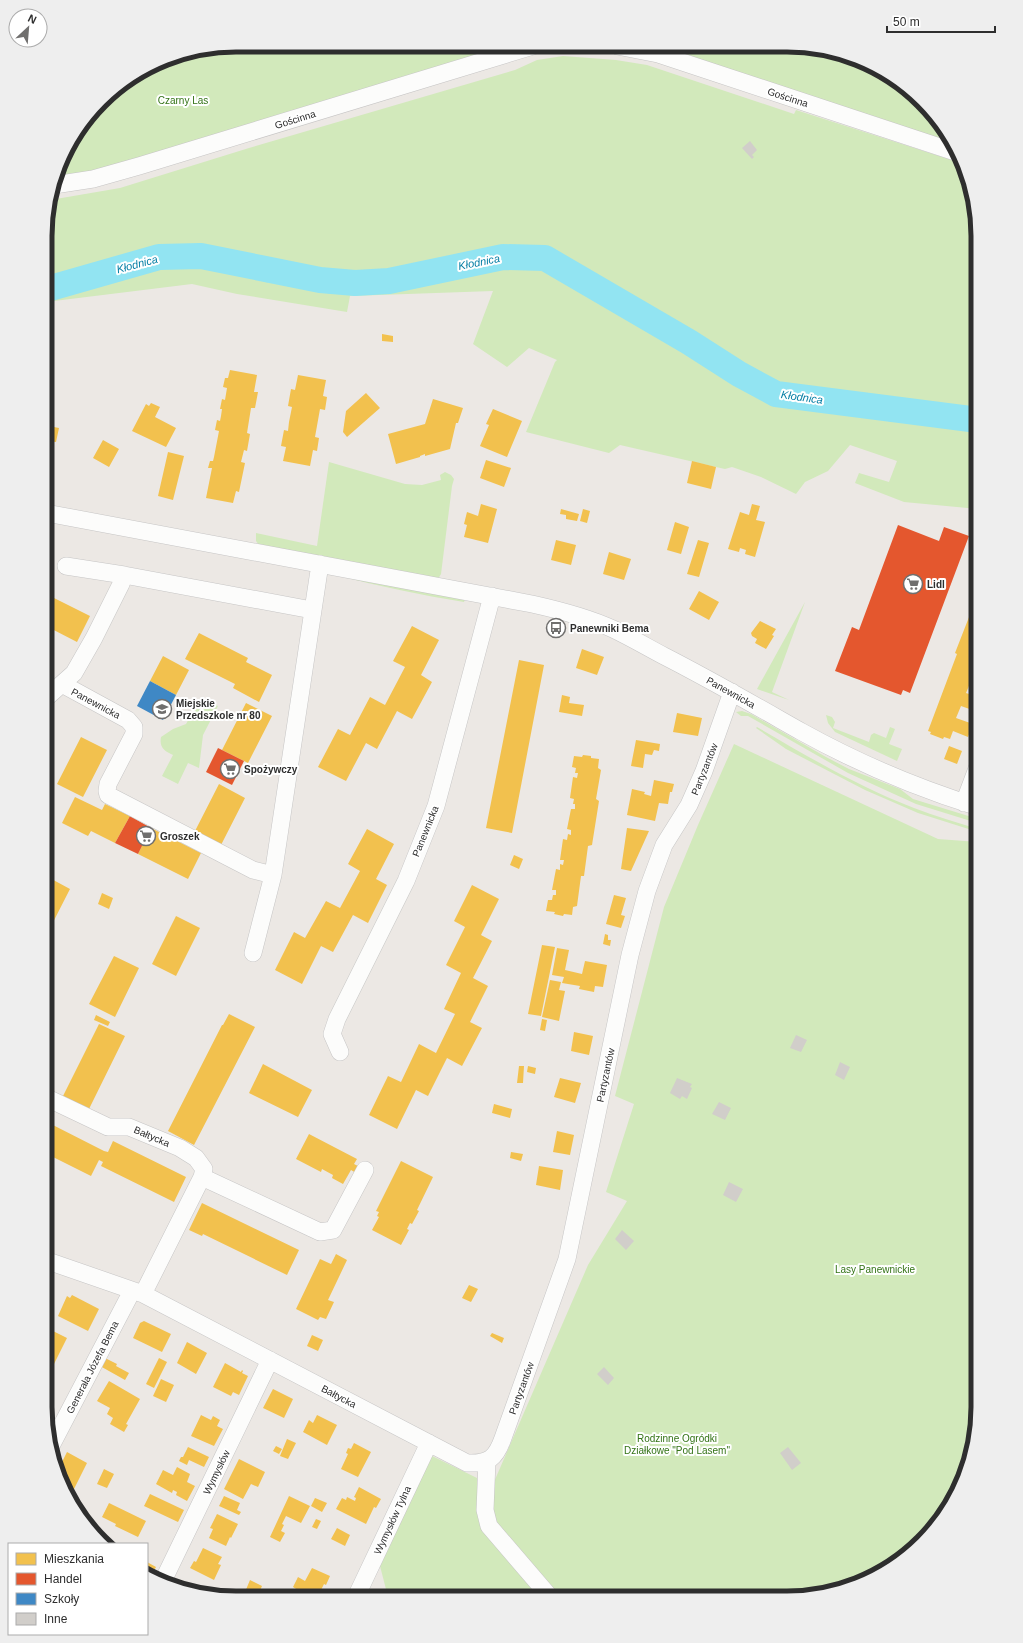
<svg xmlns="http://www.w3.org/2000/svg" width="1023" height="1643" font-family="Arial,sans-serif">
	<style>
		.green { fill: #d2e9bb }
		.homes { fill: #f2c14e }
		.shops { fill: #e4572e }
		.schools { fill: #3f88c5 }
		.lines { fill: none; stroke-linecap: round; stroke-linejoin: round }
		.stream { stroke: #92e4f2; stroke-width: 4.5 }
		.river { stroke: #92e4f2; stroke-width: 26 }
		.building { fill: #d1ceca }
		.minor-casing { stroke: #c6c5c5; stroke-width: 18 }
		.minor { stroke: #fcfcfb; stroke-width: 17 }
		.labels { text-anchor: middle; stroke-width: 4; stroke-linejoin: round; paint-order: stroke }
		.street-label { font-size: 10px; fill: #2e2e2e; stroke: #fff }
		.park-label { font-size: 10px; fill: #337316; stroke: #fff }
		.poi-label { font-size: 10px; font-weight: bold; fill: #2e2e2e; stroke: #fff; text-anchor: start }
		.water-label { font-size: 11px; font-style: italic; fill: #047ea4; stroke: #fff }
		.rim { fill: none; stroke: #2e2e2e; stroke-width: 5 }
	</style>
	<rect width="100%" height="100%" fill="#ece8e4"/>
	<path class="green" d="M236,45L514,46L130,161L80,174L57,178L65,151L110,93L163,59Z
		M651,46L812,47L860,60L904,85L939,120L953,145Z
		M563,56L616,60L647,65L794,114L796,110L964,164L978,236V415L778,390L747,374L680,330L581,267L548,249L507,248L400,275L360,277L315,273L206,252L169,250L146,256L47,285V211L50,200L120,188L249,148L515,70L537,60Z
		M162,263L213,265L353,288L405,285L505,263L548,268L591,294L607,300L736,376L776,397L978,422V509L904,502L855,483L859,473L889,482L897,461L850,445L828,471L805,482L796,494L761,477L732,467L725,469L716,467L620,445L609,453L526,432L555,362L557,360L529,348L507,367L473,344L493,291L350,296L347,312L237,294L192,284L46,302V295Z
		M329,462L405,484L422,485L441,480L440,475L445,472L451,475L454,479L452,486L441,574L438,579L259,545L256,541V533L317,546Z
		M336,575L465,599L464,602C421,595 378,586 336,575Z
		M805,602L772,692L789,700L757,689Z
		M201,697L218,706L203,735L199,768L188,763L178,784L162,776L173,755C165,751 159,748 161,737L173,729L186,724Z
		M742,711L751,714L826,757L849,769L900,789L913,799L975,818L974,822L916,804L848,773L748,716H741L736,712Z
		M826,715L832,717L835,722L833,728L869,742L871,735L874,733L886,738L890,727L895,729L889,744L902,749L897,761L835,732L828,723Z
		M757,727C807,756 859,787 914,808C935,816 956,822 978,829V832L918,813L865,790L786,749L756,728Z
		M734,744L938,839L978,842V1420L968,1469L939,1523L903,1559L860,1584L787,1598L556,1597L495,1523L487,1498L588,1265L627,1201L606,1192L634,1104L615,1096L664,907L698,825Z
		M430,1455L477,1478L483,1528L539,1597H388L380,1566Z"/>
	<path class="homes" d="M382,334L393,336V342L382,341Z
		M230,370L257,375L254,392H258L255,408H251L247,433L250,434L247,451L244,450L241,462L245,463L239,492L236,491L233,503L206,498L212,468H208L210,461H213L214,457L219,431L215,430L217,420L220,421L221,416L222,409H220L222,399L225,400L227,388L223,387L225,378H228Z
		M298,375L326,380L323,396L327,397L325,410L320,409L315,437L319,438L317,451L313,450L310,466L283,461L286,447L281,446L284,430L288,431L289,422L292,407L288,406L291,389L295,390Z
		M366,393L380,408L347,437L343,432L346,411Z
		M433,399L463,408L458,423H456L450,449L425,456V454L420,456V457L396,464L388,434L425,424Z
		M151,403L160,407L155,417L176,428L166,447L132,431L146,404L149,406Z
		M493,409L522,421L507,457L480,446L489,425L486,424Z
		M46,422H49V426L59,428L56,442L46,441Z
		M103,440L119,449L109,467L93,458Z
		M168,452L184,456L173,500L158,496Z
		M486,460L511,468L504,487L480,478Z
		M692,461L716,467L711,489L687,483Z
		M481,504L497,509L488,543L464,537L467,525L464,524L467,512L478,516Z
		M752,504L760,506L756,520L765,522L755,557L745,554L746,550L740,548L739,552L728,549L740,512L749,515Z
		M561,509L579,514L577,521L566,519V515L560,514Z
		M583,509L590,511L587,523L580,521Z
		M675,522L689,527L681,554L667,550Z
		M556,540L576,545L571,565L551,560Z
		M698,540L709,543L699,577L687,574Z
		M609,552L631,559L624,580L603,574Z
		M699,591L719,602L709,620L689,609Z
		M46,594L90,616L77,642L46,626Z
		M978,594V657L975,667L978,668V684L971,681L966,693L978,697V712L961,706L956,718L973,724L968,737L953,731L950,739L944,737L943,739L930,734L931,732L928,731L957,654L955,653Z
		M760,621L776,629L772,635L774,636L766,649L755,643L757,639L752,636L751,633Z
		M412,626L439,640L421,675L432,682L412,719L397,711L377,749L366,743L346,781L318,767L338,729L350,735L370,697L385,705L405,667L393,661Z
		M199,633L248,658L246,662L272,675L259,702L233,688L235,684L185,659Z
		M582,649L604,657L597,675L576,668Z
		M163,656L189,670L176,695L150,681Z
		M519,660L544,665L512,833L486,828Z
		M562,695L570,697L569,703L584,705L582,716L559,712Z
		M246,703L272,716L248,763L222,750Z
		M677,713L702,718L698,736L673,732Z
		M81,737L107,750L83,797L57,784Z
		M636,740L660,744L659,751L654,750L652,755L645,754L643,768L631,766Z
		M949,746L962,751L957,764L944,759Z
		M583,755L591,756V758L599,759L598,768L601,770L596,799L599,801L592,845L588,846L584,876H581L577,906L573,907L572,915L564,914L563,916L554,914L555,912L546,911L548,900H552L553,895H556V890H552L556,869L560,870V864L563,865L564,860H560L563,839L567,840L568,834L571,835V830L567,829L571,809H575V804H573L574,799L570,798L573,777L577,778L578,773H575L576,768L572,767L574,756L582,757Z
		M654,780L674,784L672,792H670L668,804L659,803L655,821L627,815L632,789L645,792L644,794L651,796Z
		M219,784L245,798L221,845L195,831Z
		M75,797L102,810L105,804L130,816L115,843L91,831L88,836L62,823Z
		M151,828L201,853L188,879L138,854Z
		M627,828L649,831L631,871L621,869Z
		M367,829L394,844L376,879L387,885L368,923L353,915L333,952L321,946L302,984L275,970L294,932L305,938L326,901L340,908L360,871L348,864Z
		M514,855L523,859L519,869L510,865Z
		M46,876L70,889L46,936Z
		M472,885L499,899L481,935L492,941L473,978L488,986L470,1022L482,1028L462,1066L447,1058L428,1096L416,1090L397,1129L369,1115L388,1076L401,1082L419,1044L436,1053L455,1014L444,1009L461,973L446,965L465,927L454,921Z
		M102,893L113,898L109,909L98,904Z
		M614,895L626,898L621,915L625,916L621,928L606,924Z
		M176,916L200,928L176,976L152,964Z
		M605,934L608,935V940H611L610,946L603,944Z
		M542,945L555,947L541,1016L528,1014Z
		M557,948L569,950L565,970L582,974L585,961L607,965L603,987L595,986L594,992L579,989L580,986L562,983L564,977L552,975Z
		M114,956L139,968L115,1017L89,1004Z
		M550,980L561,982L559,990L565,991L559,1021L542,1017Z
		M229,1014L255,1027L194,1145L168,1131L222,1025H223Z
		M96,1015L110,1022L108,1026L94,1020Z
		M542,1019L547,1020L545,1031L540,1030Z
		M99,1024L125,1036L89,1109L63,1096Z
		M574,1032L593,1036L589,1055L571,1051Z
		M263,1064L312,1090L298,1117L249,1093Z
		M519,1066H524L523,1083H517Z
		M528,1066L536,1068L535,1074L527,1072Z
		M560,1078L581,1083L575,1103L554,1097Z
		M494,1104L512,1109L510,1118L492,1113Z
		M45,1121L104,1151L108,1152L113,1141L186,1177L174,1202L101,1166L103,1162L99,1160L91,1176L45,1153Z
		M557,1131L574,1135L570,1155L553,1152Z
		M309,1134L357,1159L354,1164L360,1167L356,1173L351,1170L343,1184L332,1178L333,1175L322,1169L321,1172L296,1159Z
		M511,1152L523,1154L521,1161L510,1158Z
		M401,1161L433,1177L417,1210L419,1211L412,1224L410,1223L407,1229L409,1230L401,1245L372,1230L379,1217L377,1216L379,1212L376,1211Z
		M539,1166L563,1170L560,1190L536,1185Z
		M202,1203L299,1250L287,1275L203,1234L202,1236L189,1230Z
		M336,1254L347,1260L328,1300L334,1302L326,1319L320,1317L318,1320L296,1309L320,1259L331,1264Z
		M469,1285L478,1289L471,1302L462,1298Z
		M72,1295L99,1309L88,1331L58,1316L67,1296L70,1298Z
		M144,1321L171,1334L162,1352L133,1338L140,1323Z
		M53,1331L67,1338L52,1368L45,1364V1347Z
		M492,1333L504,1338L502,1343L490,1336Z
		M312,1335L323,1340L318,1351L307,1346Z
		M187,1342L207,1353L196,1374L177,1363Z
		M105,1358L117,1364L116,1366L129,1373L125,1380L100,1366Z
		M159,1358L167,1362L154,1388L146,1384Z
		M225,1363L241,1372L242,1370L243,1371L242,1373L248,1376L239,1395L233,1392L231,1396L213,1387Z
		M45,1379L54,1383L47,1398H48L45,1405Z
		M161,1379L174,1385L166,1402L153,1396Z
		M109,1381L140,1399L126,1424L128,1425L124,1432L110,1424L113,1418L107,1414L110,1408L97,1401Z
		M273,1389L293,1399L284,1418L263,1408Z
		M201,1415L211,1420L213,1416L220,1420L217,1426L223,1429L214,1446L191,1436Z
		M317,1415L337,1425L327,1445L303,1432L309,1420L313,1423Z
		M287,1439L296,1443L288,1459L280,1456Z
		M354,1443L371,1452L358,1477L341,1469L348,1454L346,1453L348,1448L351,1449Z
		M276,1446L282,1449L279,1454L273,1451Z
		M188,1447L209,1457L204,1467L189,1460L187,1465L179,1461L181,1457H183Z
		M67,1452L87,1463L73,1491L63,1485L59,1480L58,1470Z
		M239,1459L265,1472L258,1487L251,1484L243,1499L224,1489Z
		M177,1467L190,1474L187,1482L195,1486L187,1501L176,1495L177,1492L173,1490L172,1493L156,1484L163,1470L173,1475Z
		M104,1469L114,1474L107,1488L97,1484Z
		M359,1487L381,1499L376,1508L374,1507L366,1524L336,1509L342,1498L346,1500L347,1497L355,1501L356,1498L354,1497Z
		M150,1494L184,1510L178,1522L144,1506Z
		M224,1496L240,1503L237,1510L241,1512L239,1515L219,1506Z
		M289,1496L310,1506L301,1523L286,1516L282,1524L284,1525L281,1531L285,1533L280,1542L270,1537Z
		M315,1498L327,1503L322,1512L311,1506Z
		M109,1503L146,1521L138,1537L115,1526L116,1524L102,1517Z
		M217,1514L238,1524L231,1538L230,1537L226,1546L209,1538L213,1529L210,1528Z
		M316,1519L321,1521L317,1529L312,1527Z
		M337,1528L350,1535L345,1546L331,1539Z
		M203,1548L222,1557L218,1564L221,1565L214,1580L190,1568L194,1561L196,1562Z
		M147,1562L156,1567L151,1576L147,1574Z
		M312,1568L330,1576L326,1585L324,1584L321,1590L323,1591L320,1597H309L293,1587L298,1577L305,1581Z
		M250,1580L262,1586L257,1597H254L245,1592Z"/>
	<path class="shops" d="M898,525L939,541L944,527L969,536L910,693L903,690L901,695L835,671L852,627L859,630Z
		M218,748L244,761L232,785L206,772Z
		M130,816L151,828L138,854L115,843Z"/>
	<path class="schools" d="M150,681L176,695L163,720L137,706Z"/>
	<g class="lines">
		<path class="stream" d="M265,269L267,280"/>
		<path class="river" d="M47,289L159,257L201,256L320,280L355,283L389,281L503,257L545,258L689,342L739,374L776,394L978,420"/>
	</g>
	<path class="building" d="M750,141L757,150L752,155L754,157L752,159L742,148Z
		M796,1035L807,1040L801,1052L790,1048Z
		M840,1062L850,1067L844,1080L835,1075Z
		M677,1078L692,1084L690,1087L692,1088L687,1099L682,1096L680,1099L670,1093Z
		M719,1102L731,1108L725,1120L712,1114Z
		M729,1182L743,1189L736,1202L723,1195Z
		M622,1230L634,1241L626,1250L615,1239Z
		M604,1367L614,1378L608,1385L597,1374Z
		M788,1447L801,1463L792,1470L780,1453Z"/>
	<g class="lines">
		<g class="minor-casing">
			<path id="minor" d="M617,46L658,54L958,153
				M54,185L93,179L139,166L533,46
				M46,513L532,604C559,610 587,617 613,629C630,637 647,647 664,656C711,680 756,706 802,732C858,763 917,788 978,807
				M66,566L124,575
				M62,684L128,720L134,727V734L108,784L107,791L108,795L253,870L273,875
				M46,698L74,673L94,638L121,584L124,575L312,610
				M964,803L978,766
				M253,953L273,875L320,564
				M340,1052L332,1034L337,1019L406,881L436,806L492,596
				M45,1097L108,1127H129L180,1148L196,1158L204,1169L202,1177L320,1232L333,1230L365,1170
				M45,1260L143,1294L467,1463C489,1464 496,1458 503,1438L567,1259L630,955L647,891L664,845L689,805L704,771L732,692
				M143,1294L202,1177
				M52,1444L132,1291
				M487,1461L485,1510L489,1526L550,1597
				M162,1583L270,1360
				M356,1597L429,1443"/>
		</g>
		<use href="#minor" class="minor"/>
	</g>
	<defs>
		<g id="supermarket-ring" transform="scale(1)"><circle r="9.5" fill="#fff" stroke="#706f6e" stroke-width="1.5"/><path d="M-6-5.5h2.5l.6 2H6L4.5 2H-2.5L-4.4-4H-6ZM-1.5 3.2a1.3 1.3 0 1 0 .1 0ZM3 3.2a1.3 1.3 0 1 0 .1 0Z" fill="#706f6e"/></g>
		<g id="bus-ring" transform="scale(1)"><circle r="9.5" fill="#fff" stroke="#706f6e" stroke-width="1.5"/><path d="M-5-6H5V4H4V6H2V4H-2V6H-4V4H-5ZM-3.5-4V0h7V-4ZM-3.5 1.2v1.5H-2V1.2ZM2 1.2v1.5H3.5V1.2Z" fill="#706f6e"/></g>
		<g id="school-ring" transform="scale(1)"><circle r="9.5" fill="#fff" stroke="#706f6e" stroke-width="1.5"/><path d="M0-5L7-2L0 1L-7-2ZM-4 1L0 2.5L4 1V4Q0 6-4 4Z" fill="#706f6e"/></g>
	</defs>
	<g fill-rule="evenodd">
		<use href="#supermarket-ring" x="913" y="584"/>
		<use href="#bus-ring" x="556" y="628"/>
		<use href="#school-ring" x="162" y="709"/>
		<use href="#supermarket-ring" x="230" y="769"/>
		<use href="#supermarket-ring" x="146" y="836"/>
	</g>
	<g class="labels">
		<g class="street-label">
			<text transform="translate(788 97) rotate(18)" y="4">Gościnna</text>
			<text transform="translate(295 119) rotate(-17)" y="4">Gościnna</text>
			<text transform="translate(731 692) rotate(29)" y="4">Panewnicka</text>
			<text transform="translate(96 703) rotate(28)" y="4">Panewnicka</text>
			<text transform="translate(704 769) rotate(-68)" y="4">Partyzantów</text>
			<text transform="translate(425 831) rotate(-68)" y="4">Panewnicka</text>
			<text transform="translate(605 1075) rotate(-78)" y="4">Partyzantów</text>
			<text transform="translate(152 1136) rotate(23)" y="4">Bałtycka</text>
			<text transform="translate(92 1367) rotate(-63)" y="4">Generała Józefa Bema</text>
			<text transform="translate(521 1388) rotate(-70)" y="4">Partyzantów</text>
			<text transform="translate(339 1396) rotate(28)" y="4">Bałtycka</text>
			<text transform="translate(216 1472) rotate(-64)" y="4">Wymysłów</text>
			<text transform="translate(392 1520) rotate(-65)" y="4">Wymysłów Tylna</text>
		</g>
		<g class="park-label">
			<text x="183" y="104">Czarny Las</text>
			<text x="875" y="1273">Lasy Panewnickie</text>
			<text x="677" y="1442">Rodzinne Ogródki<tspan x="677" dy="12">Działkowe "Pod Lasem"</tspan></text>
		</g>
		<g class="poi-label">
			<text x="927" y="588">Lidl</text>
			<text x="570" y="632">Panewniki Bema</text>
			<text x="176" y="707">Miejskie<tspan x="176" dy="12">Przedszkole nr 80</tspan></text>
			<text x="244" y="773">Spożywczy</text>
			<text x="160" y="840">Groszek</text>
		</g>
		<g class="water-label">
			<text transform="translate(479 262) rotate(-11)" y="4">Kłodnica</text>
			<text transform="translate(137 264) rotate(-15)" y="4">Kłodnica</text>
			<text transform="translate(802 397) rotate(8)" y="4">Kłodnica</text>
		</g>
	</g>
	<path d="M0 0H1023V1643H0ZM236 52H787A184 184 0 0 1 971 236V1407A184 184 0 0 1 787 1591H236A184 184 0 0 1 52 1407V236A184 184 0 0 1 236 52Z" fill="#eee" fill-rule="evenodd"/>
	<path class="rim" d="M236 52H787A184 184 0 0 1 971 236V1407A184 184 0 0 1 787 1591H236A184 184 0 0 1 52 1407V236A184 184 0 0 1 236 52Z"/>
	<rect x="8" y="1543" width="140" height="92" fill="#ffffff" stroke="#ababab"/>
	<rect x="16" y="1553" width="20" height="12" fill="#f2c14e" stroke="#ababab"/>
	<text x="44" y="1563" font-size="12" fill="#2e2e2e">Mieszkania</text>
	<rect x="16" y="1573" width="20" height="12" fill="#e4572e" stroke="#ababab"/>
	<text x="44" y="1583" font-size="12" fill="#2e2e2e">Handel</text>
	<rect x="16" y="1593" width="20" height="12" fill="#3f88c5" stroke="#ababab"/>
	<text x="44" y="1603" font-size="12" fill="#2e2e2e">Szkoły</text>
	<rect x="16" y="1613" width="20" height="12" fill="#d1ceca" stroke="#ababab"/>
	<text x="44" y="1623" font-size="12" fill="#2e2e2e">Inne</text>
	<g transform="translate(28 28) rotate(26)"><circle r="19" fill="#ffffff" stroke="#ababab"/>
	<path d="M0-3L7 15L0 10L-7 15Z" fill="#706f6e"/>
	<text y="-6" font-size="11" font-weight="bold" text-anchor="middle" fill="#2e2e2e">N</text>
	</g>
	<path d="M887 26v6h108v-6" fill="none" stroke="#2e2e2e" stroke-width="2"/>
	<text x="893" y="26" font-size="12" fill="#2e2e2e" stroke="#ffffff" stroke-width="3" paint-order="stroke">50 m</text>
</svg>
